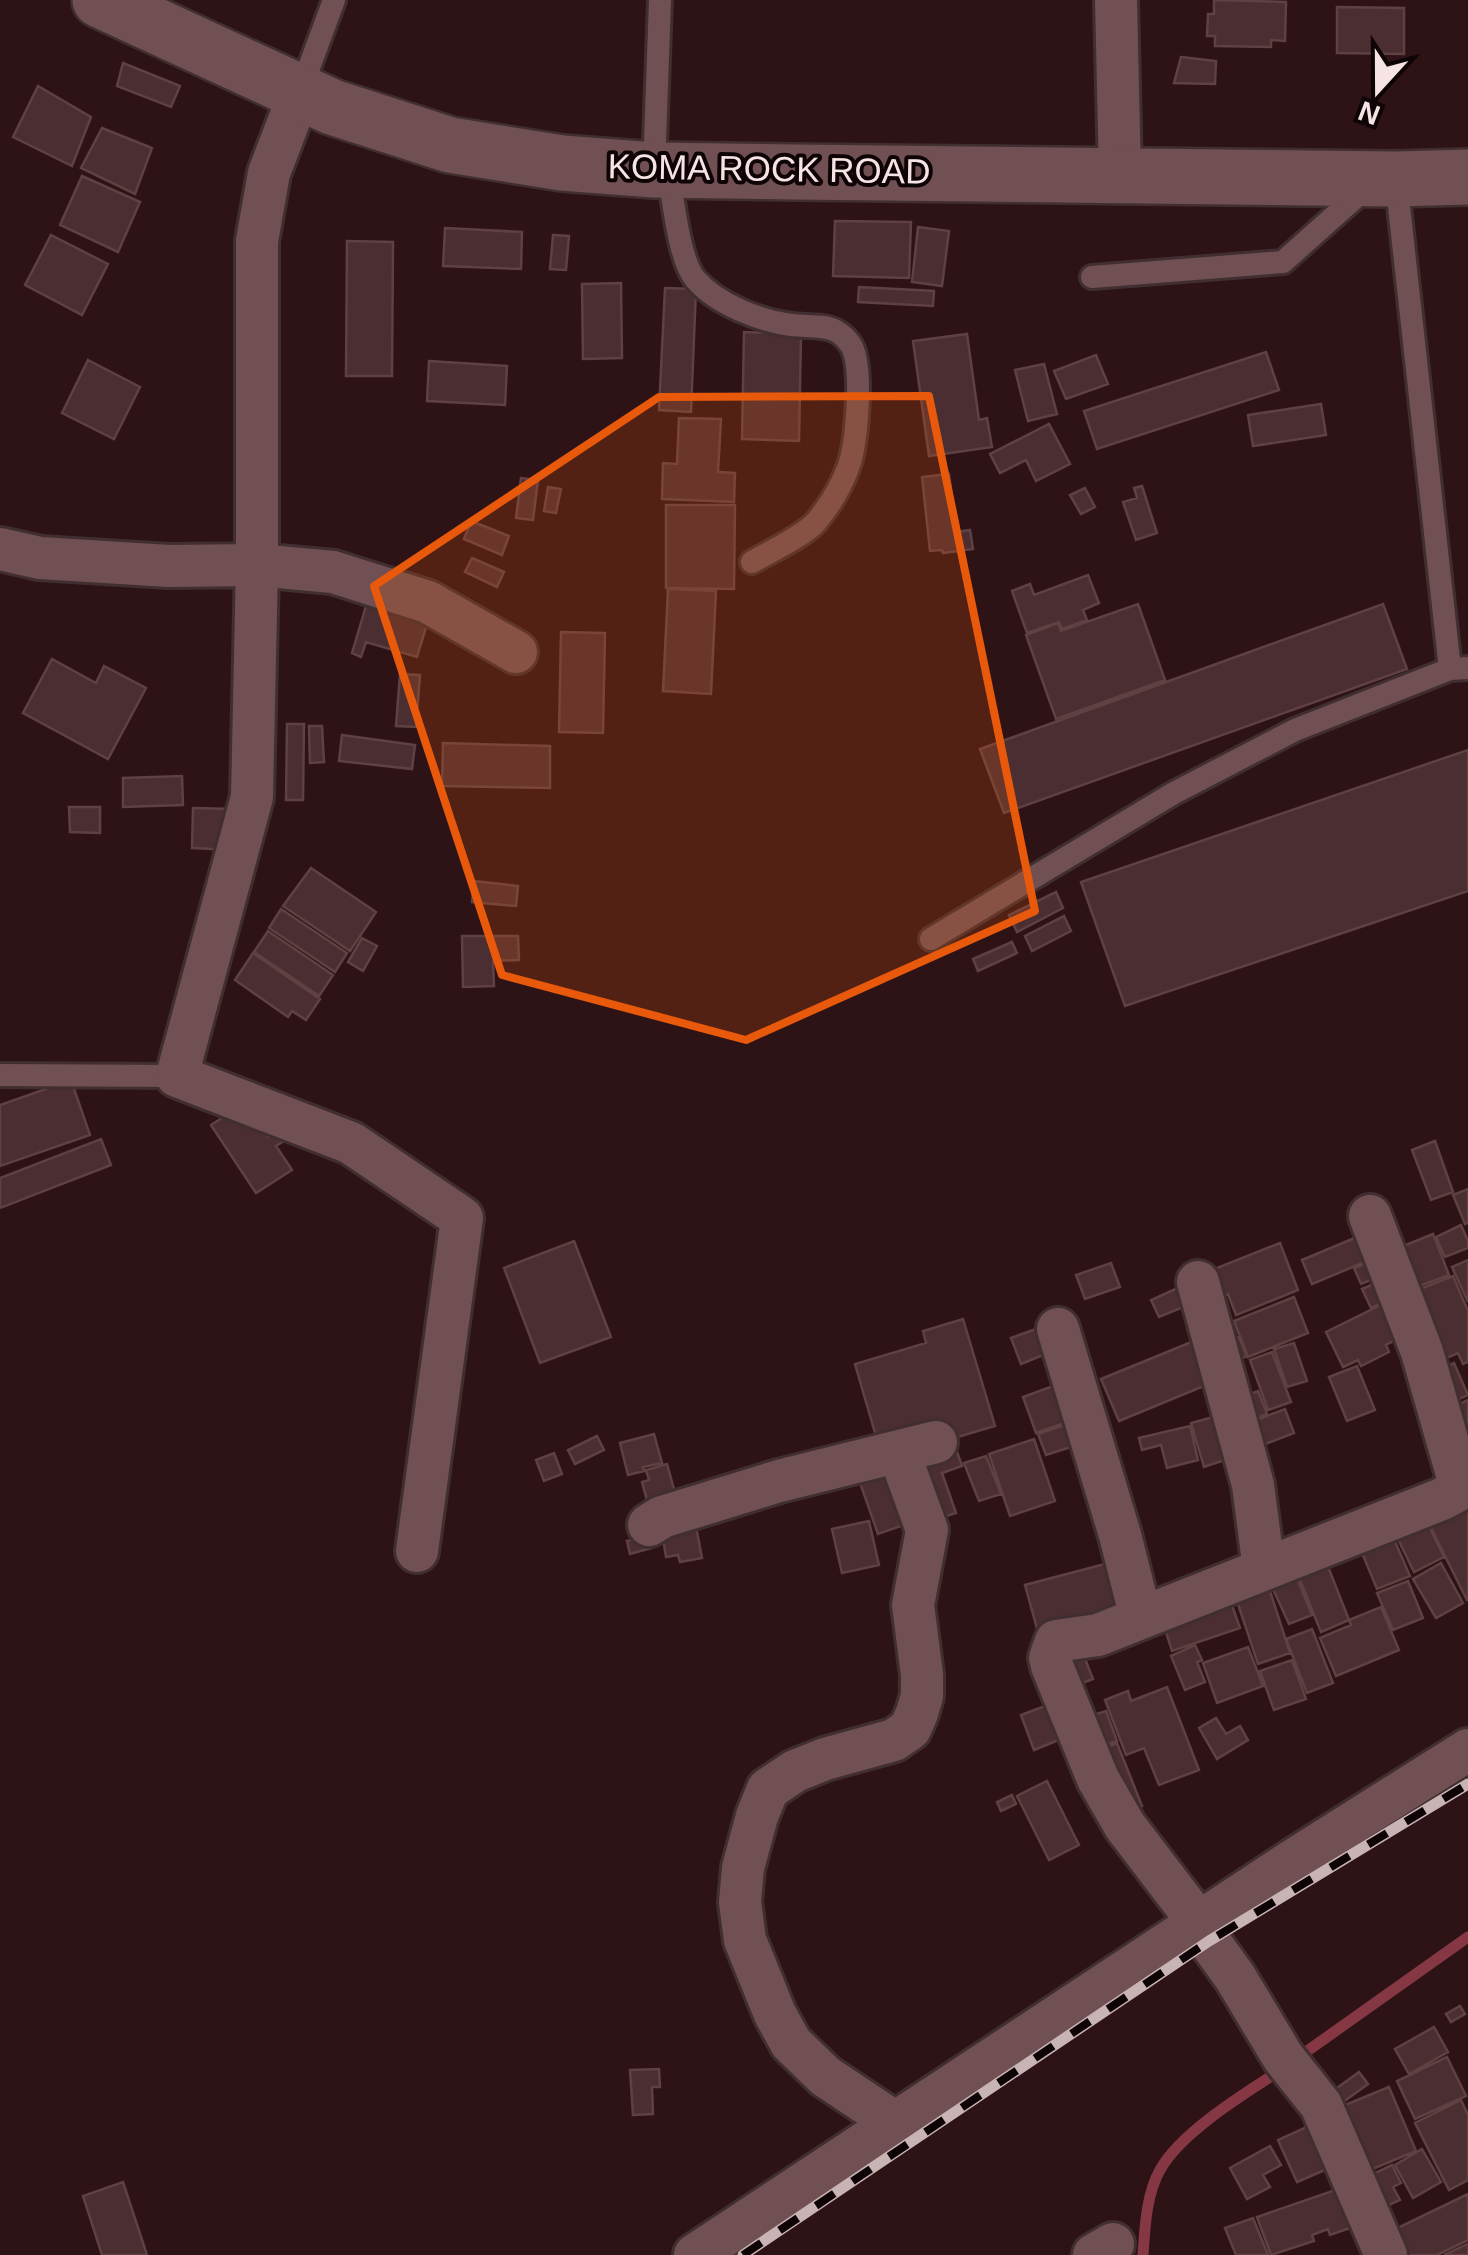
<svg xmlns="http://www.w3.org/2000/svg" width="1468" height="2255" font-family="Helvetica,sans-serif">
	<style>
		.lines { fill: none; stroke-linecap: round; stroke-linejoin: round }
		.stream { stroke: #853744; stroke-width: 11 }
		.building { fill: #4b2e31; stroke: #5f4043; stroke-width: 2.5 }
		.service-casing { stroke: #412e30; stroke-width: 28 }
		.minor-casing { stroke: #412e30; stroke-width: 48 }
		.secondary-casing { stroke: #412e30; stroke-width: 60 }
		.service { stroke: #705053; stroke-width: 22 }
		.minor { stroke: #705053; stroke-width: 42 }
		.secondary { stroke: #705053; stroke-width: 55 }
		.rail-casing { stroke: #c8b3b5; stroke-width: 11 }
		.rail { stroke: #0e0405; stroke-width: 8; stroke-dasharray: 22; stroke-linecap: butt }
		.marked { fill: #e8590c; fill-opacity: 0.2; stroke: #e8590c; stroke-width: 8; stroke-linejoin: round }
		.labels { text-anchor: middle; stroke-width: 8; stroke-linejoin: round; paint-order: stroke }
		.street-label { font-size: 35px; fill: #f6e3e4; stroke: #0e0405 }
	</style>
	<rect width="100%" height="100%" fill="#2d1316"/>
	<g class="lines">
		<path class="stream" d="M1296,2059L1468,1937
			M1143,2255C1145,2227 1146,2195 1160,2170C1180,2133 1245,2093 1281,2070"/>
	</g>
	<path class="building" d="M1214,0L1286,2L1285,41L1271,40V47L1215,46V36H1207L1208,14H1214Z
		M1337,7L1404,8V54L1337,53Z
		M1181,57L1216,61L1215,84L1174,83Z
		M123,63L180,86L171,107L117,86Z
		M38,86L91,117L72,166L13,137Z
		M102,128L152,148L135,194L81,168Z
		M82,176L140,202L118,252L60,225Z
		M835,221L911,222L909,278L833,276Z
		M918,227L949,231L942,286L912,282Z
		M445,228L522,232L521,269L443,266Z
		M51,235L108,264L82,315L25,285Z
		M553,235L569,236L566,270L550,269Z
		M347,241L393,242L392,376H346Z
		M621,283L622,358L583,359L582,284Z
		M859,287L934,291L933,306L858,302Z
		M665,288L696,289L691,412L659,410Z
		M744,332L801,334L799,441L742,439Z
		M967,334L979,420L987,418L992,447L929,456L913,341Z
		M1266,352L1279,390L1097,449L1084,411Z
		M1096,355L1108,384L1066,399L1054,371Z
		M88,360L140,387L114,439L62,413Z
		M429,361L507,366L505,405L427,401Z
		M1044,364L1057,414L1028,421L1015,370Z
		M1321,404L1326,435L1253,446L1248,415Z
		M679,418L721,419L718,472L735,473L734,502L662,499L663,463L677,464Z
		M1049,424L1070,464L1036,481L1026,460L1000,473L990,454Z
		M949,474L956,532L970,530L973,549L943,553L942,550L930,551L922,477Z
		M521,478L538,480L533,520L516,518Z
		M1142,486L1157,533L1136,540L1123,502L1137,498L1134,488Z
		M548,487L561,489L556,513L544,511Z
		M1085,488L1095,507L1081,514L1070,495Z
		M666,505H735L734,589L666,588Z
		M471,521L509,536L502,555L464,539Z
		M472,558L504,572L497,587L465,572Z
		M1088,575L1099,603L1083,610L1087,620L1062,629L1059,622L1027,633L1012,591L1030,584L1034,595Z
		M668,589L716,591L711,694L663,691Z
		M1138,604L1165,680L1056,719L1026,635L1058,623L1061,631Z
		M1383,604L1407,669L1004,813L980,749Z
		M366,606L427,624L417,657L366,642L361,657L352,653Z
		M561,632L605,633L603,733L559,732Z
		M52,659L96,683L104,666L146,688L108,759L23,713Z
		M400,674L420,675L416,727L396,726Z
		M287,724H304L303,800H286Z
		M309,726H322L324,762L310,763Z
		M342,735L415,745L412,769L339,761Z
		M443,743L550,746V788L442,786Z
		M1468,750V891L1125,1006L1081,882Z
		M182,776L183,805L123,807V778Z
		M69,807H100V833L70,832Z
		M193,808L234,809L233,850L192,848Z
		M311,868L376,912L350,951L283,906Z
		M474,881L518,886L516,906L472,902Z
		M1056,892L1063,908L1017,932L1009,915Z
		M281,909L347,953L335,972L269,928Z
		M1064,916L1071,931L1032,951L1025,936Z
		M268,931L333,975L319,996L254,952Z
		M462,936H518L519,960L493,961L494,986L463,987Z
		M362,938L377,946L363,971L348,962Z
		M1012,942L1017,953L978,971L973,959Z
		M253,953L320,999L306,1020L292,1011L288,1017L235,980Z
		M71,1080L90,1135L0,1166V1105Z
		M245,1103L268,1137L277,1131L284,1141L276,1146L292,1170L256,1193L211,1125Z
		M101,1139L111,1165L0,1208V1178Z
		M1435,1141L1453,1192L1431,1200L1412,1150Z
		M1468,1189V1223L1465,1224L1453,1195Z
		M1461,1225L1468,1241V1248L1445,1257L1436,1237Z
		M1369,1232L1379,1256L1312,1284L1302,1260Z
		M1433,1234L1449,1275L1412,1289L1396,1249Z
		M574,1241L611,1337L540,1363L504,1268Z
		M1280,1243L1298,1290L1236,1315L1228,1294L1212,1301L1202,1274Z
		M1380,1258L1386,1274L1361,1284L1354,1268Z
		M1468,1260V1302L1452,1267Z
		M1111,1263L1120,1287L1085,1299L1076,1275Z
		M1453,1276L1468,1311V1362L1463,1364L1458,1353L1439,1361L1410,1293Z
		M1388,1278L1396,1296L1371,1308L1362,1289Z
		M1180,1287L1188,1305L1159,1317L1151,1300Z
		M1294,1297L1308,1333L1248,1357L1234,1321Z
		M1387,1302L1403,1336L1386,1345L1389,1352L1361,1366L1358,1360L1343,1367L1326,1332Z
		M963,1319L995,1426L951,1439L880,1450L855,1364L926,1343L923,1331Z
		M1044,1326L1053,1351L1021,1364L1011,1338Z
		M1239,1337L1247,1356L1231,1363L1223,1344Z
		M1194,1341L1211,1383L1119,1421L1101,1379Z
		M1294,1343L1307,1381L1287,1387L1274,1349Z
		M1272,1352L1291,1402L1268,1410L1250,1360Z
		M1454,1363L1468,1395L1450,1403L1436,1371Z
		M1357,1366L1375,1410L1347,1421L1329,1377Z
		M1061,1383L1073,1420L1036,1433L1023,1397Z
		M1258,1391L1267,1414L1247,1422L1239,1398Z
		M1468,1400V1447L1450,1409Z
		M1285,1409L1294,1433L1255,1448L1246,1424Z
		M1220,1415L1234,1457L1204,1467L1191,1423Z
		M1077,1421L1084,1443L1046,1455L1038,1434Z
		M1190,1426L1198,1460L1167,1468L1161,1445L1142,1450L1139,1438Z
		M654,1434L662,1463L643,1467L644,1471L628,1475L620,1443Z
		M597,1436L604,1450L575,1464L568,1450Z
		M1034,1439L1055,1501L1010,1516L989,1454Z
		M956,1449L962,1466L942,1473L956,1513L934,1520L915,1464Z
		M554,1453L562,1474L544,1481L536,1460Z
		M986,1456L1001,1494L979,1501L964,1463Z
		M898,1463L918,1520L878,1534L858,1477Z
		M667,1464L677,1500L649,1508L642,1482L649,1480L646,1470Z
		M1468,1503V1600H1467L1426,1518Z
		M694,1516L702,1558L680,1562L678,1555L666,1557L662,1532Z
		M869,1521L879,1565L842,1573L832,1529Z
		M1427,1522L1444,1557L1414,1572L1397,1537Z
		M646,1527L652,1548L630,1554L627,1541L635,1539Z
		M1394,1539L1410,1576L1377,1589L1362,1553Z
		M1120,1560L1134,1611L1039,1636L1025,1585Z
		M1441,1563L1463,1603L1436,1618L1413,1579Z
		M1327,1564L1349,1620L1321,1632L1298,1575Z
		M1297,1578L1312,1615L1289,1624L1273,1589Z
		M1408,1581L1423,1618L1393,1630L1377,1593Z
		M1269,1588L1290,1653L1258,1664L1236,1598Z
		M1228,1594L1240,1628L1172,1651L1161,1617Z
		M1381,1607L1399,1650L1336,1676L1320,1638L1351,1625L1349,1620Z
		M1312,1629L1333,1683L1307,1693L1286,1639Z
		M1195,1645L1202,1660L1197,1662L1205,1682L1185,1690L1171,1656Z
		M1080,1646L1093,1679L1075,1686L1062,1653Z
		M1248,1647L1263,1686L1217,1703L1203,1663Z
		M1292,1660L1306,1699L1274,1710L1260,1671Z
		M1167,1687L1199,1770L1159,1785L1144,1748L1126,1755L1105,1700L1128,1691L1131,1701Z
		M1058,1701L1071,1735L1034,1750L1021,1715Z
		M1106,1711L1117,1741L1099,1747L1087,1717Z
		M1216,1718L1226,1734L1240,1726L1248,1740L1217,1759L1199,1728Z
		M1117,1743L1142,1806L1124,1813L1099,1751Z
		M1047,1781L1079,1845L1049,1860L1017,1796Z
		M1012,1795L1016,1804L1001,1811L997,1802Z
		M1460,2006L1465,2014L1451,2022L1446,2014Z
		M1434,2027L1448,2052L1409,2074L1395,2049Z
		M1447,2057L1466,2096L1415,2119L1397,2081Z
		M659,2069L660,2087H652L653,2114L633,2115L630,2070Z
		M1359,2072L1368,2084L1335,2108L1326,2096Z
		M1389,2087L1416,2151L1365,2172L1338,2108Z
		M1461,2100L1468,2115V2180L1449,2190L1415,2123Z
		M1322,2120L1341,2163L1297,2182L1278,2140Z
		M1270,2146L1281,2165L1263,2175L1270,2187L1247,2199L1230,2168Z
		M1422,2149L1441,2182L1413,2198L1395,2165Z
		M1392,2165L1401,2183L1393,2187L1400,2200L1380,2209L1365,2178Z
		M123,2182L147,2255H102L83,2196Z
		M1338,2189L1353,2227L1330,2235L1328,2229L1312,2235L1314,2241L1271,2255L1257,2217Z
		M1468,2194V2240L1437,2255H1400L1389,2232Z
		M1253,2218L1268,2255H1236L1225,2228Z
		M1468,2244V2255H1444Z"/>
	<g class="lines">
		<g class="service-casing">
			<path id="service" d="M300,92L334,0
				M654,170L660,0
				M668,170C673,197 679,262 696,280C717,304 760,321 791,325C806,327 823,324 836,331C842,334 849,341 852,347C863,370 857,445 848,468C841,487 829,506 817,521C804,536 771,551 752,562
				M1396,179L1450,669
				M1092,277L1283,262L1367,187
				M931,939L1174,793L1295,730L1450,669L1468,668
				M0,1075L177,1076"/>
		</g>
		<g class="minor-casing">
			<path id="minor" d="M1116,0L1120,175
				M300,92L269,173L257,241V565L252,797L177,1076L351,1143L462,1218L417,1551
				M0,549L40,558L169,566L257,565L333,572L428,602L516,652
				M1370,1216L1422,1352L1461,1488
				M1198,1282L1253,1485L1264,1569
				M1058,1329L1120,1535L1141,1618
				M649,1525L662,1517L779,1481L936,1442
				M894,2122L825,2076L791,2043L775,2014L745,1940L740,1902L743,1868L757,1816L768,1789L795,1771L825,1759L894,1740L910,1729L917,1713L922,1696V1675L913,1605L927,1530L899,1453
				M695,2255L1295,1859L1468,1750
				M1094,2255L1113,2244
				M1386,2255L1321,2105L1283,2057L1235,1977L1209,1941L1199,1923L1125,1826L1098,1779L1052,1666L1050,1658L1056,1641L1098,1635L1442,1499L1468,1485"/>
		</g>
		<g class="secondary-casing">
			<path id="secondary" d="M100,0L332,107L450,145L562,163L654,170L795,172L1396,179L1468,177"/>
		</g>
		<use href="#service" class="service"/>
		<use href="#minor" class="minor"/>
		<use href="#secondary" class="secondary"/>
		<g class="rail-casing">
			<path id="rail" d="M743,2255L1209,1941L1468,1784"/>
		</g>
		<use href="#rail" class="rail"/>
	</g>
	<path class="marked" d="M929,396L1035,911L746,1040L502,975L374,586L659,397Z"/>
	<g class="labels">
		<g class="street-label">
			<text transform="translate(769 169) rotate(1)" y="12">KOMA ROCK ROAD</text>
		</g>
	</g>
	<g transform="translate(1378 90) rotate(201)" stroke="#0e0405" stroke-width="8" paint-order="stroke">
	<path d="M0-8L18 38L0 25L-18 38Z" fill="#f6e3e4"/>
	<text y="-15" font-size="28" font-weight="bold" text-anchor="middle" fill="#f6e3e4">N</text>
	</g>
</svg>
